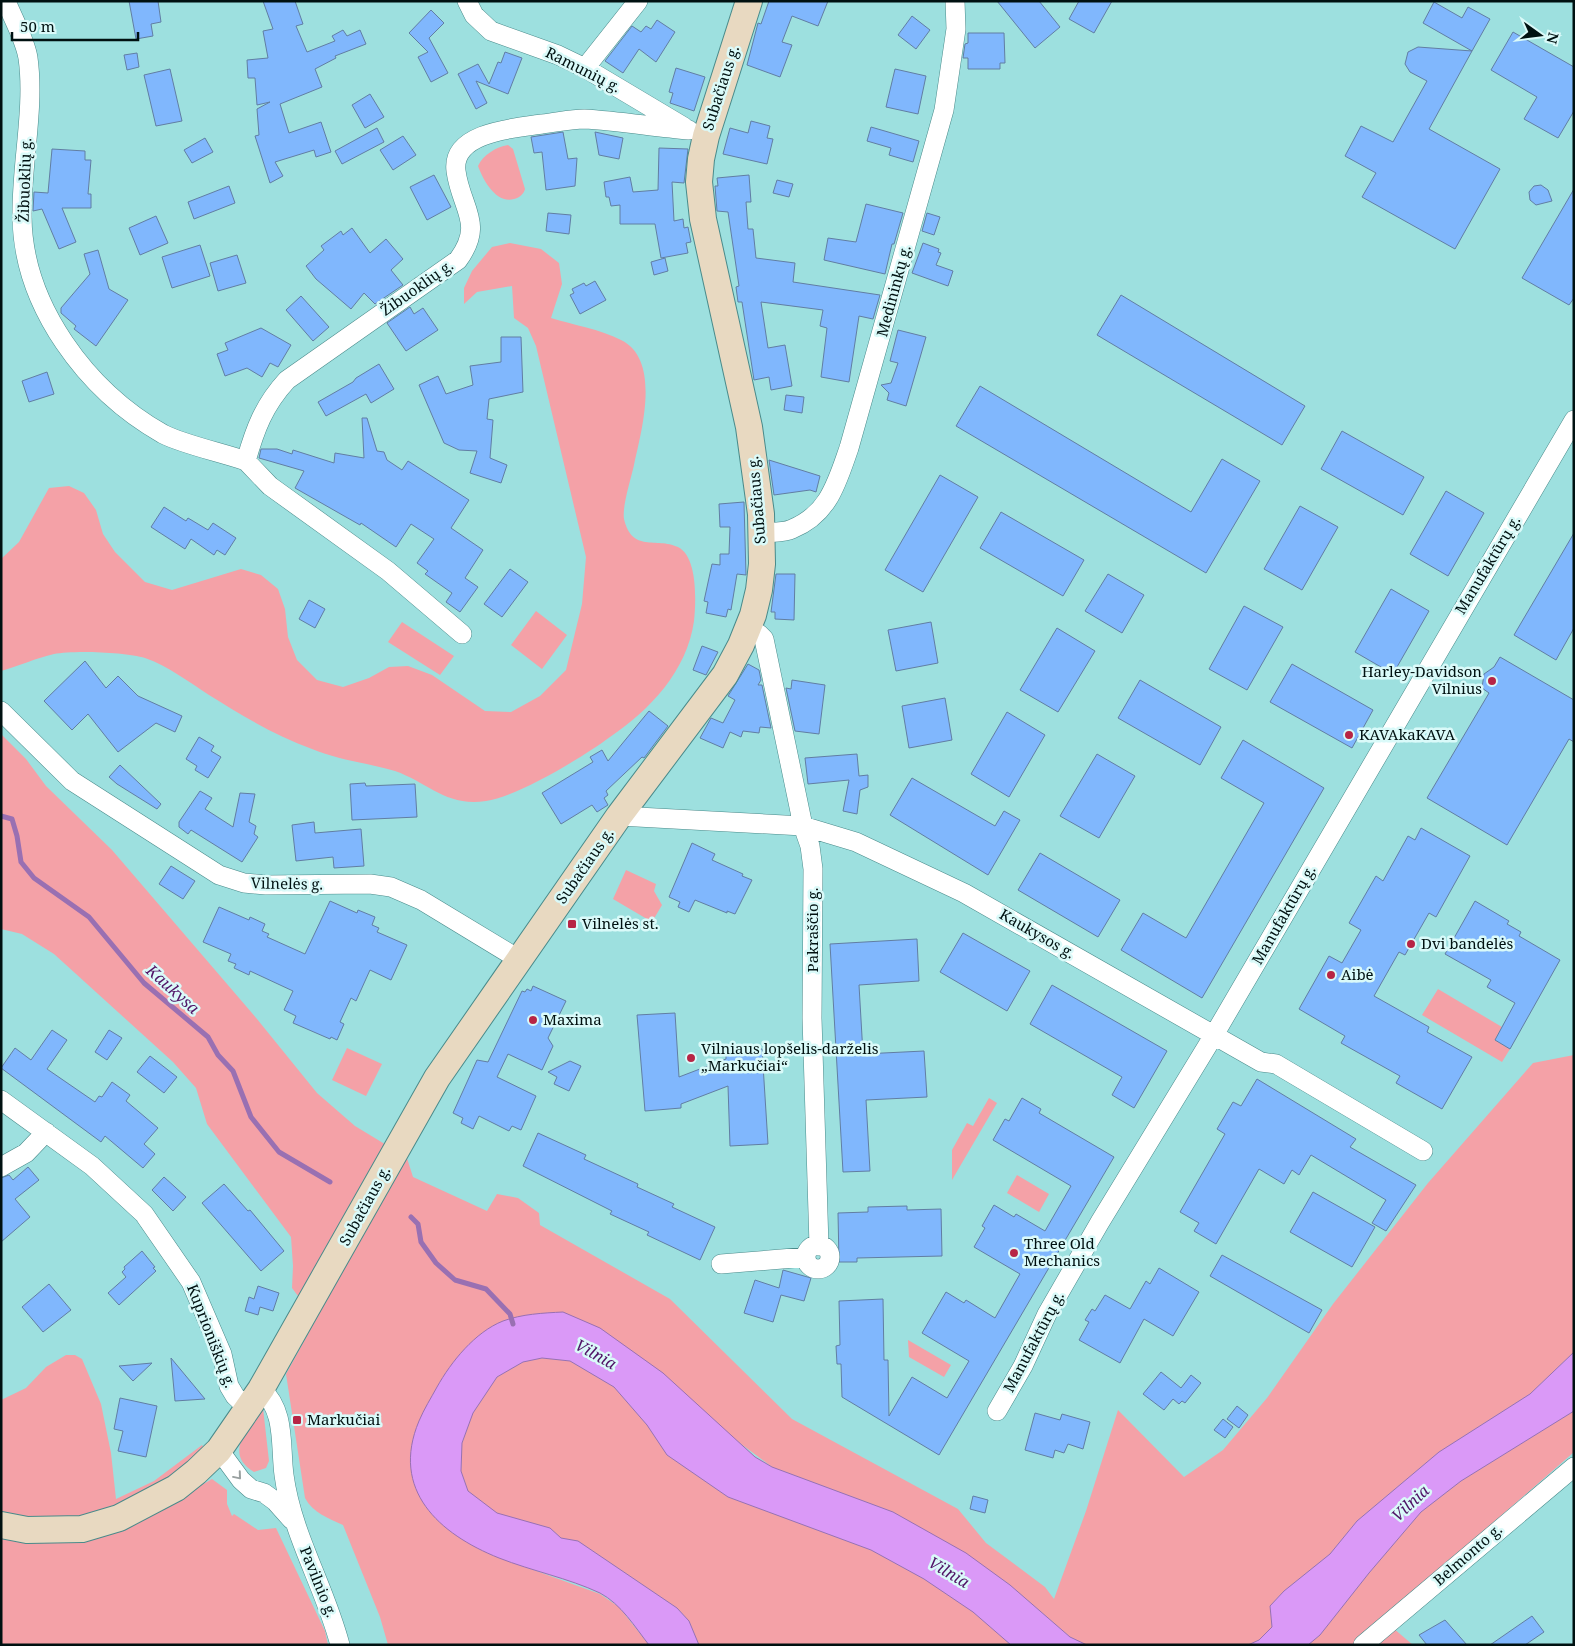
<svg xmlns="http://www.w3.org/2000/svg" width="1575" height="1646" font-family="'Noto Serif',serif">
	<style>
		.green { fill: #f4a1a7 }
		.water { fill: #da99f7; stroke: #9970b2 }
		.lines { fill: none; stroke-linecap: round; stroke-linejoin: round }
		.stream { stroke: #9970b2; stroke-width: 5 }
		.building { fill: #80b7fd; stroke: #617ea3 }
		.street-casing { stroke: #498a8a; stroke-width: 20 }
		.secondary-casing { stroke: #498a8a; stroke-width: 28 }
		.street { stroke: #fff; stroke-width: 19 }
		.secondary { stroke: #e8d9c1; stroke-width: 26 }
		.oneway { stroke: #99a0a0 }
		.poi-dot { fill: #b72545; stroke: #dafaf9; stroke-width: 2 }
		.labels { text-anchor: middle; stroke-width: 5; stroke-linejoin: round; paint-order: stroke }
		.street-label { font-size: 15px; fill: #011; stroke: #dafaf9 }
		.poi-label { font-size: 15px; fill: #011; stroke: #dafaf9; text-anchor: start }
		.water-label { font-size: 16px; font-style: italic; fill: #501366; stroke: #dafaf9 }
	</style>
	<rect width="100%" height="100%" fill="#9de0df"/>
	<path class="green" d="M508,145L513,149L525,189C524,194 519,198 514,199C496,204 483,180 478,166C483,155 496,147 508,145Z
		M510,243L541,249L559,263L562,284L551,318C573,325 600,329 621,340C662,360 641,432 634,465C631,479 622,506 624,519C632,553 656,537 678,547C698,557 696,602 694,621C687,671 650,710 610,737C583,757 517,797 486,801C446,807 429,783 395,771C368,763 338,760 312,749C276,736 241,715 209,695C189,682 168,666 145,658C126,652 73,650 54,654C36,658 19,666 1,671V559L19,542L49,488L69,486L84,493L96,510L103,534L115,552L145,582L172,590L241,569L261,575L278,589L285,609L288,637L297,660L317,680L343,687L369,678L389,667L408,666L432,675L485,711L511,712L540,696L566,670L582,604L586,557L536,346L528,328L514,318L512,286L477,292L464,304V288L472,271L492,247Z
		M536,611L567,635L542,669L511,645Z
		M402,622L454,656L440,675L388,642Z
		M1,734L26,759L46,786L112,850L257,1019L317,1093L355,1126L388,1146L301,1300L292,1288L293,1266L291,1237L207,1124L196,1088L173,1062L54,954L22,934L1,929Z
		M626,870L656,884L654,891L662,905L652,922L613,899Z
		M1438,989L1502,1027L1495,1040L1510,1049L1502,1062L1422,1015Z
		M347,1048L382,1064L366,1096L332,1080Z
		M1574,1055V1352L1530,1394L1439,1452L1357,1521L1330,1554L1284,1591L1270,1606L1272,1627L1259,1640L1248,1645H1087L1070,1637L1010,1585L965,1553L893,1512L772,1467L563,1312L419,1421L498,1557L600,1594L619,1607L649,1645H388L380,1617L343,1525C328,1518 313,1513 305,1498L286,1374L406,1155L413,1177L487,1211L497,1194L518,1198L539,1213L540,1225L670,1299L792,1419L958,1509L986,1543L1045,1587L1054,1599L1086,1511L1118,1410L1184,1477L1223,1450L1267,1398L1333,1304L1428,1183L1533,1063Z
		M989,1098L997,1103L952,1180V1150L967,1123L973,1126Z
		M1017,1175L1049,1194L1039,1212L1007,1193Z
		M908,1340L951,1365L944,1377L909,1357Z
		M66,1355H75L82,1359L101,1404L111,1453L116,1499L154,1481L202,1445L206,1451L162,1508L212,1479L227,1490V1504L232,1516L234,1514L258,1530L276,1528L325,1631L328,1645H1V1400L26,1388L46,1367Z
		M542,1358L570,1361L614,1387L647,1425L667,1455L728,1497L871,1550L924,1579L973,1612L1011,1645H699L689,1621L677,1608L578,1541L561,1538L550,1528L497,1514L468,1491L461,1471L462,1443L473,1413L497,1377L523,1362Z
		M263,1408L269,1461L266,1468L254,1472C223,1453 248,1428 263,1408Z
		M1574,1411V1452L1353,1645H1308L1320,1635L1369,1573L1421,1512L1461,1481Z
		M1393,1628L1413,1645H1375Z"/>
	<path class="water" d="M563,1312L600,1328L663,1373L755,1457L772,1467L893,1512L966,1553L1010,1585L1070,1637L1087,1645H1011L973,1612L924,1579L871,1550L728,1497L667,1455L647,1425L614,1387L570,1361L542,1358L523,1362L497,1377L473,1413L462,1443L461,1471L468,1491L497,1513L550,1528L561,1538L578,1541L677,1608L689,1621L699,1645H649C635,1627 621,1604 600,1593C568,1578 532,1571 499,1558C439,1534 390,1490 419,1421C424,1409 431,1398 437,1387C451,1362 475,1332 503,1321C522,1314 543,1313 563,1312Z
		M1574,1352V1411L1461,1481L1421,1512L1369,1573L1320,1635L1308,1645H1248L1259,1640L1272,1627L1270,1606L1284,1591L1330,1554L1357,1521L1439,1452L1530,1394Z"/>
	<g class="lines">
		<path class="stream" d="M1,816L12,819L17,836L21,862L34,878L89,917L144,983L208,1037L218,1055L233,1071L251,1117L279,1152L330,1182
			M411,1217L418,1224L421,1242L436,1263L455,1280L486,1289L510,1314L513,1324"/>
	</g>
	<path class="building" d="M129,1H158L161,22L151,24L153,36L136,39Z
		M263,1H295L303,24L296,26L307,52L335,41L332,36L343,30L347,36L360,30L366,44L335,56L336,58L315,69L322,87L280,104L289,133L321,122L331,152L316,157L314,150L275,162L283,176L270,183L255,136L259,135L257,109L270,102L257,105L255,78H248L247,60L268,58L263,31L273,29Z
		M769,1H828L818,26L792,16L782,42L792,45L780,77L747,65L758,23L761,24Z
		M997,1H1039L1060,27L1035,48Z
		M1079,1H1112L1094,33L1069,19Z
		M1434,2L1462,18L1468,7L1490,19L1472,51L1423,23Z
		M431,10L444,23L429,38L448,73L431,82L418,57L428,52L409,33Z
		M912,16L930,30L916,49L898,35Z
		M657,20L675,32L656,62L639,49L623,73L605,61L632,26L641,32L646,26L651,29Z
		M1513,32L1574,67V111L1558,138L1524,119L1537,97L1491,70Z
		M968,33H1004L1005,63H1000V69H968V58H963L965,44L968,43Z
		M1418,47L1472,51L1429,129L1500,169L1455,249L1362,197L1376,173L1345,156L1361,126L1393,142L1427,81L1410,72L1405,64L1408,52Z
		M505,52L522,58L508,94L476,81L487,103L476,109L458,74L478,64L489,84L498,62L501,63Z
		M137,53L139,67L127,70L124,55Z
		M676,68L705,77L694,111L670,103L673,93L669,92Z
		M170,69L182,121L156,126L144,75Z
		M895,69L926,76L918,114L886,107Z
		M370,94L384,117L365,128L352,105Z
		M751,121L770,126L767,138L773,139L767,164L723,154L730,128L748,133Z
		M871,127L919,141L913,162L889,155L891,148L867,141Z
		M377,128L384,142L342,164L335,151Z
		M563,132L568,159L577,158L575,186L546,190L542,152L534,153L531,137Z
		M595,132L623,138L619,159L599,155Z
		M403,136L416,155L393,170L380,150Z
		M205,138L213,152L192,163L184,150Z
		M659,148L688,149L684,183L672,182L674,221L683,219L684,228L688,227L691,242L686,243L688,253L661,258L655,224H620V205L611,206L609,197H606L604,182L630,177L633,192L658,190Z
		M52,149L85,151V160H91L88,194H91V208H62L76,242L59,249L42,209L33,211L34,192L48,193Z
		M434,175L451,207L427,220L410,187Z
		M749,175L751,202H746L748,229H753L756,258L795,263L793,282L880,295L873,319L859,316L849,382L821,377L827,328L820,326L823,310L761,302L768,348L785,345L792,386L771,390L769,377L754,380L742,302H738L736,287L739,286L728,212L717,211L715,186H718L717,178Z
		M777,180L793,184L789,197L773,193Z
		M1541,185L1548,190L1552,201L1536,205L1530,200L1529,192L1534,186Z
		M229,186L235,203L194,219L188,202Z
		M1574,189V298L1569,305L1522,278Z
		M866,204L903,213L894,244H892L885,274L824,260L828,238L856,242Z
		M548,213L571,215L569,234L546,231Z
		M927,213L940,217L934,235L922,231Z
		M156,216L168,243L140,255L129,228Z
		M352,228L370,253L386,239L403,259L391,270L403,285L375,304L364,293L351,309L316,279L306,266L324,250L321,246L341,231L343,235Z
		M923,243L939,249L938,252L941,253L936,265L953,271L948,286L912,273Z
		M200,245L210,276L172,288L162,257Z
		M98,250L109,289L128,300L96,346L74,329L76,326L61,313V308L90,274L84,254Z
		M237,255L246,283L218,291L210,263Z
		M665,258L668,271L654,275L651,262Z
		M595,281L606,300L580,314L570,295L574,293L572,289L584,283L586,286Z
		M1121,295L1305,406L1282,445L1097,335Z
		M301,296L329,327L313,341L286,310Z
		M410,307L414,314L423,308L438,330L406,351L387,323Z
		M261,328L291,345L278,367L270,363L262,377L247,368L225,376L217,354L228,350L225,343Z
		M898,330L926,337L906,406L887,400L889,393L881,385L891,383L898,363L890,361Z
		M501,337H521L523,392L489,399L487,419L493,420L490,458L507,465L501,483L470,473L477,451L459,450L444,443L419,385L438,376L446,394L473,385L470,366L501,362Z
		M379,364L394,389L371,403L366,394L326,416L318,402L353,382L356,378Z
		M47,372L54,394L29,402L22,381Z
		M980,386L1191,512L1222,459L1260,481L1206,573L956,426Z
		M786,395L804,397L802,413L784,410Z
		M362,418H367L377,451L384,452L387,460L402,470L408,461L469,500L451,528L483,550L465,578L478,587L460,612L446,602L452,593L425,574L428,571L417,563L434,539L411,524L396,547L361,523L360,525L295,488L304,471L259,458L261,449H277L292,454L293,450L334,463L335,453L364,458Z
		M1342,431L1424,477L1403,515L1321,469Z
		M769,460L820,476L816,492L810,490L774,495Z
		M940,475L978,497L923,592L885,570Z
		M1446,491L1484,513L1448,576L1410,554Z
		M744,502L746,575L737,574L731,610L728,609L726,617L706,613L708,602L704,601L712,564L720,565V554H729L730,527H720L719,504Z
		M1300,506L1338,527L1302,590L1264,569Z
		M164,507L186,521L188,518L208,530L213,523L236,538L225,555L217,550L214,555L191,539L185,549L151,527Z
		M1001,512L1084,560L1063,596L980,548Z
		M1574,533V628L1556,660L1514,635Z
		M510,569L528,582L502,617L484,604Z
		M776,574H795L794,620L775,619V612H771Z
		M1108,574L1144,595L1122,633L1085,611Z
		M1391,589L1429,611L1393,674L1355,652Z
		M309,600L325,609L315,628L299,619Z
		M1244,606L1283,627L1247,690L1209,669Z
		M931,622L938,663L896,671L888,630Z
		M1057,628L1095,651L1058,712L1020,690Z
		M702,646L718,652L706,675L693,670Z
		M1500,657L1574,700V742L1569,739L1507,845L1427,798L1489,693L1482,688L1484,674L1494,667Z
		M85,661L106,688L118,676L138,696L182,716L175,732L156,723L118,752L88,714L72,730L44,701Z
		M748,664L759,670L761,680L758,685H762L771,728L760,727L759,733L743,731L741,737L730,732L723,748L700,738L711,718L723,723L735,700L728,696Z
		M1292,664L1373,710L1352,748L1270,702Z
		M792,680L825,685L819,734L795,731L786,688L791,689Z
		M1140,680L1221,727L1200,765L1118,718Z
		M945,698L952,740L909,748L902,706Z
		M649,711L668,726L644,758L642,757L606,791L608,795L604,798L608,805L597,812L592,805L561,824L542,793L593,762L590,757L602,750L608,761Z
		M1007,712L1045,735L1009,797L971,774Z
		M199,737L214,746L211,751L221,757L208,778L195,770L197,766L186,759Z
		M1243,740L1324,788L1202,998L1121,950L1143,913L1186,938L1264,803L1221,778Z
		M857,754L859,776L868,775V787L860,790L857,814L843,811L849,780L808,784L805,758Z
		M1097,754L1135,776L1099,838L1060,816Z
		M120,765L161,804L157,809L117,784L109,777Z
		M912,778L995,826L1004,811L1020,820L988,875L890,815Z
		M365,783L366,786L415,784L417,817L352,820L350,784Z
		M200,791L212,798L205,809L233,827L240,793L255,794L249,822L256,826L254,834L258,837L242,862L191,830L188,834L179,827V822Z
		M314,822L315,833L361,829L364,866L334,868L333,857L296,861L292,825Z
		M1421,828L1470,856L1436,917L1429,913L1405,955L1399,952L1374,996L1429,1027L1427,1032L1472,1057L1442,1109L1396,1083L1400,1076L1341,1043L1345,1036L1299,1009L1329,956L1342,963L1361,930L1349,923L1376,876L1383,881L1408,836L1415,840Z
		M692,843L715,854L712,860L743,874L742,876L752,880L735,914L727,911V913L695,900L689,912L678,907L680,902L669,897Z
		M1040,853L1120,900L1098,937L1018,890Z
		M171,866L195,881L183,899L159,884Z
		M330,901L357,913L358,910L375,917L372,925L379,928L377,932L407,945L391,980L370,970L356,1001L351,998L340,1022L344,1024L337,1040L331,1037L330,1039L293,1023L296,1016L284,1010L293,991L250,971L249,975L234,968L236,964L228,961L231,954L203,942L219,907L249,920L250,917L265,924L262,931L269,934L267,937L305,954Z
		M1475,901L1509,921L1507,924L1521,932L1519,936L1560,960L1510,1049L1495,1040L1515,1003L1487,987L1491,980L1445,954Z
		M963,933L1030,971L1007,1011L940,972Z
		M917,939L919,981L859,985L863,1054L924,1051L927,1097L866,1100L870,1171L843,1172L830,944Z
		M1052,985L1167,1051L1134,1108L1112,1095L1122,1077L1030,1024Z
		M533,986L566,1001L548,1038L553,1046L542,1070L508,1054L497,1077L536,1096L521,1130L512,1126L509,1131L479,1116L473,1129L461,1123L463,1118L453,1113L477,1060L488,1062L522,991L525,992L527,989L531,991Z
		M675,1013L679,1077L726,1059V1051L762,1049L768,1144L730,1146L728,1086L681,1104V1108L645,1111L637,1015Z
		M52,1030L67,1040L47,1069L95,1102L99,1096L102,1097L112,1082L130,1095L126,1101L158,1128L144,1144L155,1154L143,1168L105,1136L101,1142L1,1068L15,1048L31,1060Z
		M109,1030L122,1038L107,1060L95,1052Z
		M150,1056L177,1077L164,1093L137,1072Z
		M570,1061L581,1066L569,1091L554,1084L557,1077L548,1072Z
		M1257,1079L1356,1139L1350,1147L1416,1185L1386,1231L1372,1223L1386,1200L1311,1155L1299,1175L1292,1170L1284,1184L1259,1169L1216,1244L1194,1231L1199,1223L1180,1212L1225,1134L1217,1129L1233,1102L1241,1106Z
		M1022,1098L1041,1109L1039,1113L1114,1157L939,1455L842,1397L841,1364H837L836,1346L840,1345L839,1301L883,1299L884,1360H888L889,1416L912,1377L947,1398L969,1361L922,1333L946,1292L964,1303L966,1300L995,1318L1020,1274L974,1247L985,1228L982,1226L994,1205L1014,1217L1016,1214L1045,1231L1071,1186L993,1140L1005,1119L1009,1121Z
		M538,1133L586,1155L584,1159L638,1184L637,1187L674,1204L672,1207L715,1227L700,1260L647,1235L649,1232L610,1214L612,1211L523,1166Z
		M28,1167L39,1180L15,1199L30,1217L1,1242V1178L9,1175L13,1180Z
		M164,1177L186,1197L173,1211L152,1190Z
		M224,1184L248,1211L250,1210L284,1251L261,1271L202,1203Z
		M1313,1192L1375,1227L1352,1267L1290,1232Z
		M907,1206V1210L941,1209L942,1256L857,1258V1262H839L838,1213L868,1212V1207Z
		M142,1251L155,1267L153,1268L156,1271L119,1305L108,1293L126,1277L122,1272L125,1269L124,1267Z
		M1222,1255L1322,1310L1309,1333L1210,1276Z
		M1159,1268L1199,1292L1173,1336L1144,1319L1120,1363L1079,1340L1089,1322L1085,1320L1092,1309L1095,1311L1105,1295L1130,1309L1146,1281L1150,1284Z
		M783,1270L811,1278L804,1301L781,1295L773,1322L744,1313L755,1280L779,1288Z
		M49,1284L71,1310L43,1332L22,1307Z
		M258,1286L279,1293L273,1311L260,1307L258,1315L245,1311L249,1297L254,1299Z
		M171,1358L205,1399L175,1401Z
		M152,1363L133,1381L119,1366Z
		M1161,1372L1181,1388L1191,1375L1201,1383L1185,1403L1182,1401L1179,1404L1173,1399L1164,1410L1143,1394Z
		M120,1398L157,1406L146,1457L118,1451L123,1431L114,1429Z
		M1237,1406L1248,1415L1239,1428L1227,1419Z
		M1035,1413L1060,1420L1062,1414L1090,1422L1083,1449L1068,1444L1064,1453L1055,1450L1053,1458L1025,1450Z
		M1223,1419L1233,1427L1225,1438L1214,1430Z
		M973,1496L988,1500L985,1513L970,1509Z
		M1532,1616L1544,1632L1525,1645H1490Z
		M1445,1620L1467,1645H1427L1419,1635Z"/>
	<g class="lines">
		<g class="street-casing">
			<path id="street" d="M6,1C13,19 25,39 28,58C35,108 21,166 22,217C23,306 87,391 163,434C182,444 223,453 246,461C255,429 264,405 287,380L458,260C485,223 461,209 456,171C451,132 515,128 542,124C555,123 570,119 584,119C619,121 654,127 689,130
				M467,1L474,15L491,31L558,55L585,68L684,127
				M585,68L638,1
				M246,461L270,486L388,571L462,634
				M761,533C771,532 784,533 792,529C829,514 837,482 849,448L944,110L956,29L955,1
				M748,628L759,634L764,639L803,826L810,846L813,869L812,1018L819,1246
				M1,711L72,781L219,875L244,883L266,885L370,884L391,887L421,900L520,960
				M619,816L803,826L856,842L964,893L1261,1062L1276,1064L1423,1151
				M1,1100L92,1166L144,1214L191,1282L222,1354L229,1386L235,1396L249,1409
				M1,1167L26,1153L46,1132
				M806 1257a12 12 0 1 1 24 0a12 12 0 1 1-24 0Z
				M721,1264L806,1257
				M261,1389C286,1411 280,1445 284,1475C292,1535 325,1587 340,1645
				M997,1411L1023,1366L1047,1314L1100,1222L1214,1035L1574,420
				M219,1450L241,1480L251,1489L264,1493L275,1501L292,1520
				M1363,1645L1574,1467"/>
		</g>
		<g class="secondary-casing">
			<path id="secondary" d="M1,1525L27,1530L82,1529L119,1518L176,1488L196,1472L219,1450L261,1389L437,1078L619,816L725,675L741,645L753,615L759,590L762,564L761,514L749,427L703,219L699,182L701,159L706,136L749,1"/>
		</g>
		<use href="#street" class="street"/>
		<use href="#secondary" class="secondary"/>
	</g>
	<defs><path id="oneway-chevron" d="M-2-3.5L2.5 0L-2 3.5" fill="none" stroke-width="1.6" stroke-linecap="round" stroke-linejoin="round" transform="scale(1.25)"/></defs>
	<use class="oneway" href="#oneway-chevron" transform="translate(238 1476) rotate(50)"/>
	<g class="poi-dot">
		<circle cx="1492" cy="681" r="5"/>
		<circle cx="1349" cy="735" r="5"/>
		<rect x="567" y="919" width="10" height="10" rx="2.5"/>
		<circle cx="1411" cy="944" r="5"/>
		<circle cx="1331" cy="975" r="5"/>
		<circle cx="533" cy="1020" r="5"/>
		<circle cx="691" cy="1058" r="5"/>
		<circle cx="1014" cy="1253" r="5"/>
		<rect x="292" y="1415" width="10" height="10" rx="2.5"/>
	</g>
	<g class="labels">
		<g class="street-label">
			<text transform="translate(583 70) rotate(27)" y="5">Ramunių g.</text>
			<text transform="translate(721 88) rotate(-72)" y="5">Subačiaus g.</text>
			<text transform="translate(25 180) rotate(-88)" y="5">Žibuoklių g.</text>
			<text transform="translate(417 288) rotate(-35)" y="5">Žibuoklių g.</text>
			<text transform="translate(894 291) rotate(-75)" y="5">Medininkų g.</text>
			<text transform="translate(757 500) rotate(-95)" y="5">Subačiaus g.</text>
			<text transform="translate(1488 565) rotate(-59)" y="5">Manufaktūrų g.</text>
			<text transform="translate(585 866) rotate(-55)" y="5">Subačiaus g.</text>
			<text transform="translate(287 884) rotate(1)" y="5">Vilnelės g.</text>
			<text transform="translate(1284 915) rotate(-60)" y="5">Manufaktūrų g.</text>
			<text transform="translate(813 930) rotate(-90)" y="5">Pakraščio g.</text>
			<text transform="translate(1037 934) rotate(30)" y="5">Kaukysos g.</text>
			<text transform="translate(365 1206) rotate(-61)" y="5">Subačiaus g.</text>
			<text transform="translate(211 1336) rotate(69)" y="5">Kuprioniškių g.</text>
			<text transform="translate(1034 1342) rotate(-62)" y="5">Manufaktūrų g.</text>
			<text transform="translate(1468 1555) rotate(-41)" y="5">Belmonto g.</text>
			<text transform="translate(318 1582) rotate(68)" y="5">Pavilnio g.</text>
		</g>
		<g class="poi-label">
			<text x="1482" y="677" text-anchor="end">Harley-Davidson<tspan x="1482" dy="17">Vilnius</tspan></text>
			<text x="1359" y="740">KAVAkaKAVA</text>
			<text x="582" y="929">Vilnelės st.</text>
			<text x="1421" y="949">Dvi bandelės</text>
			<text x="1341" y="980">Aibė</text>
			<text x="543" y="1025">Maxima</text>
			<text x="701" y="1054">Vilniaus lopšelis-darželis<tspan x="701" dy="17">„Markučiai“</tspan></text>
			<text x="1024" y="1249">Three Old<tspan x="1024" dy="17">Mechanics</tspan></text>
			<text x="307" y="1425">Markučiai</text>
		</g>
		<g class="water-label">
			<text transform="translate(173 989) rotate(42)" y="6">Kaukysa</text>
			<text transform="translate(596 1354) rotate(29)" y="6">Vilnia</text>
			<text transform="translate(1410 1503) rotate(-43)" y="6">Vilnia</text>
			<text transform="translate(949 1572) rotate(31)" y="6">Vilnia</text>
		</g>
	</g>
	<rect width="1575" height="1646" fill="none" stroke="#001111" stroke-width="5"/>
	<g transform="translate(1540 35) rotate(104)" stroke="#dafaf9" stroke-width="4" paint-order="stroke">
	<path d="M0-4L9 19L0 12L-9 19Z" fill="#001111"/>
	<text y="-8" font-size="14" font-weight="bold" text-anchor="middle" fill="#001111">N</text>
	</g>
	<path d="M12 32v8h126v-8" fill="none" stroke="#001111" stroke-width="2.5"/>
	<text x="20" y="32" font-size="15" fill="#001111" stroke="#dafaf9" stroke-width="4" paint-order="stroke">50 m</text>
</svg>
